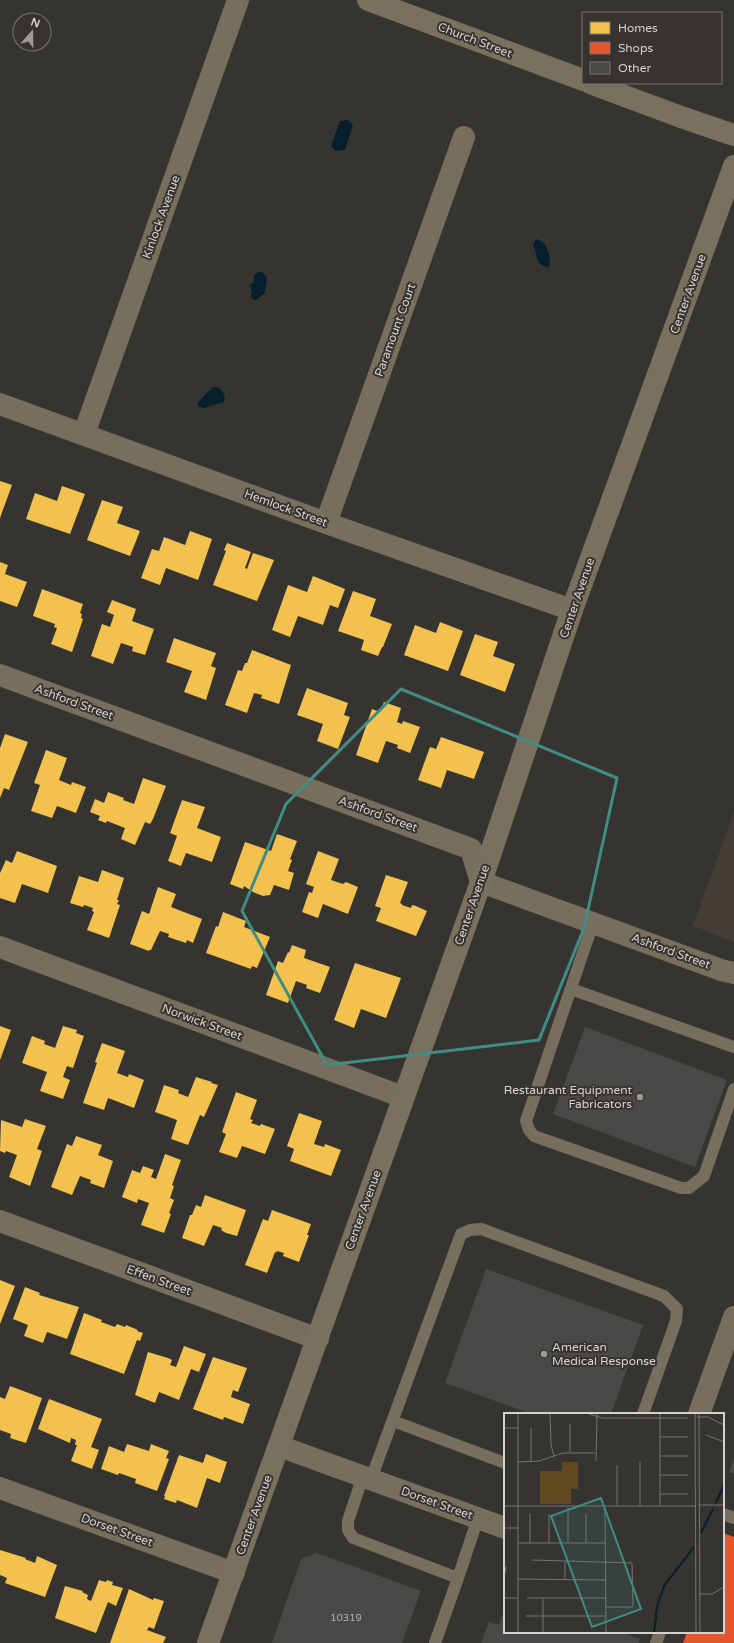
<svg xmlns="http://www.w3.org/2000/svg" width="734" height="1643" font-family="'Varela Round',sans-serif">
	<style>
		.built { fill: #433d35 }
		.water { fill: #05202c }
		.homes { fill: #f2c14e }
		.shops { fill: #e4572e }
		.building { fill: #4b4947 }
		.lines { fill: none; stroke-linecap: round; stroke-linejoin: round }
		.lane { stroke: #776e5e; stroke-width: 12 }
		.street { stroke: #776e5e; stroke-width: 22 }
		.secondary { stroke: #7a705e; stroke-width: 22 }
		.marked { fill: none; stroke: #408d86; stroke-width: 3; stroke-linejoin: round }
		.poi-dot { fill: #9d9b98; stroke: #373430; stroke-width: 1.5 }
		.labels { text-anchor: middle; stroke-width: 4; stroke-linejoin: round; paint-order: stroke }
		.number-label { font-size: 10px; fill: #b2b0ae }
		.street-label { font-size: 12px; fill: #d4d2d0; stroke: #373430 }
		.poi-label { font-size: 12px; fill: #d4d2d0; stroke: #373430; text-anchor: end }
		.inset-river { fill: none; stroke: #05202c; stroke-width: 2 }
		.inset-road { fill: none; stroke: #757371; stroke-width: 1 }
		.view { fill: #408d86; fill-opacity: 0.15; stroke: #408d86; stroke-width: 2 }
		.inset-edge { fill: none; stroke: #d4d2d0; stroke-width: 2 }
	</style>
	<rect width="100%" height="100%" fill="#363431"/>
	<path class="built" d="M734,812V942L693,926Z"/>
	<path class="water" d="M347,119L353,125L345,150L335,151L331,146L340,121H343Z
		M536,239L543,242C548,249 552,259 549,267L543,266C534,259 538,253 533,246Z
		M258,272H262L267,277L265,293L256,300L252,299L251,296L252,291L250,285L254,282V275Z
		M213,387H218C223,391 226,395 224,402L204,408L199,407L197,403Z"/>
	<path class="homes" d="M0,481L12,485L0,518Z
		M62,486L85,494L70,534L26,519L35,493L57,501Z
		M102,500L123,507L117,523L140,531L130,556L87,540Z
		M190,531L212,539L198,580L166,568L160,585L141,578L152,549L159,551L164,537L185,545Z
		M227,543L251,552L245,568L247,569L253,553L274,560L257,601L213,585L226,551L224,550Z
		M0,562L8,565L5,574L27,582L17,607L0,601Z
		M313,576L345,589L338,608L330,605L323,625L298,616L290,637L272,630L288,585L307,592Z
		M42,589L83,604L80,613L82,614L81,618L83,619L72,652L51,644L57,628L54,627L55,624L33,616Z
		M353,591L376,599L370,616L392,624L383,647H382L378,656L361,650L364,640L338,631Z
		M112,600L136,609L132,621L154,629L145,655L132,651L133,647L121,643L113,664L91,656L102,624L110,627L114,615L107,612Z
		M440,622L463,631L448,671L404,655L415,625L436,633Z
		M475,634L498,642L493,656L515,664L505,692L460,675Z
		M174,638L216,653L211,666L216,668L206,700L184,692L192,671L166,662Z
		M252,650L291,665L279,704L261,698L262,695L254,693L247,713L225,705L238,670L242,671L245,663H247Z
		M307,688L348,703L344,715L350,717L338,749L317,741L323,724L297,715Z
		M384,702L401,708L397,722L402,724L403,721L420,727L410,753L397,748L398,745L386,741L378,763L356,755L372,709L380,712Z
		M5,734L28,742L9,790L4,788L0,798V748Z
		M441,737L484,752L474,779L447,770L441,788L418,780L430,747L436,749Z
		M46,750L67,758L59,780L71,785L72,782L86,787L76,813L57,806L52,818L31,811L40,785L34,783Z
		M143,778L166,786L153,819L150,824L145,822L135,845L121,839L125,828L107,821L106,823L98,820L100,816L90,812L95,799L104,803L108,792L124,798L123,800L134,804Z
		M182,800L205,807L197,828L221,837L212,862L186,853L181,866L168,861L177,836L170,833Z
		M277,834L297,841L290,859L292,860L288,871L294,873L289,890L274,885L270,895L263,896L253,892L244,886L243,889L230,884L245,842L271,851Z
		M17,851L57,866L48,893L22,884L15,903L0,898V873L6,860L12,863Z
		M318,851L339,859L331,880L343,884L346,882L358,887L348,914L323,904L318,918L302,912L309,892L312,893L314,887L306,884Z
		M102,870L124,878L117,900H119L117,904L120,905L109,938L87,930L94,912L92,911L93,908L84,905L83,907L70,903L79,876L98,882Z
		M386,875L408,882L400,903L402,904V905L411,908L412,905L416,906L427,911L416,936L376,921L381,908L375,906Z
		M158,887L176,894L171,907L202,919L193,943L187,940L186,943L168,937L169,934L160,931L151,950H149V951L130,944L142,911L149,914Z
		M223,912L246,921L244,927L270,937L257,968L252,966L251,969L206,953L216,926L218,927Z
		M292,945L306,950L304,958L330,967L320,993L306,988L307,985L296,981L288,1003L266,995L278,961L283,963L288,952L289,953Z
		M355,963L401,978L386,1018L361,1009L354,1028L334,1020Z
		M0,1026L11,1030L0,1060Z
		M63,1026L77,1030L76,1033L84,1036L73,1068L67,1066L63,1077L70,1080L63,1099L40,1091L47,1072L22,1063L32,1036L45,1041L44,1044L55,1048Z
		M102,1043L125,1051L117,1073L128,1077L129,1074L144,1080L134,1108L108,1098L104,1110L83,1103L97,1063L95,1062Z
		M196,1077L212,1082L211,1083L218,1085L204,1117L200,1115L188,1145L171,1139L177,1120L155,1112L164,1085L179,1090L178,1093L188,1097Z
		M236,1092L257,1100L250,1119L253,1120L251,1123L260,1126L261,1124L275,1129L265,1154L242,1146L237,1158L219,1152L226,1134L222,1132Z
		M299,1113L322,1121L314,1144L324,1147L325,1144L341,1150L331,1176L290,1161L294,1149L287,1146Z
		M25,1119L46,1126L37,1149L42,1151L30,1186L9,1177L17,1155L6,1151L5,1153L0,1151L1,1120L22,1127Z
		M76,1136L102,1145L98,1155L113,1161L104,1188L90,1183L91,1180L80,1176L72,1195L51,1187L67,1144L72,1146Z
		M165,1154L181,1160L172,1185L174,1186L170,1198L174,1200L169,1213L171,1214L164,1233L141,1225L149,1203L138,1199L137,1203L122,1197L132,1170L140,1173L143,1166L154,1170L151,1177L156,1179Z
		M205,1195L246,1210L237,1236L226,1233L221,1230L222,1228L213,1225L204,1246L182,1238L190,1215H192L196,1205L201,1207Z
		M272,1210L311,1224L307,1235H309L299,1262L283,1256L284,1253L277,1251L276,1253L275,1252L267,1273L245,1265L263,1219L268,1221Z
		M0,1280L15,1286L0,1324Z
		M25,1287L40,1293L39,1295L79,1307L67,1339L47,1332L43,1343L24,1336L28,1325L13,1319Z
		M84,1313L102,1320L101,1322L115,1327L117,1324L125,1327L126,1325L138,1330L137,1331L143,1333L140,1341L137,1340L124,1374L70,1354Z
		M184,1346L206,1354L199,1372L191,1369L179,1400L159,1392L155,1403L135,1395L148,1352L168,1358L172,1360L170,1365L176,1367Z
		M213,1357L247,1368L238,1392L233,1390L231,1397L250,1404L243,1424L224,1417L223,1420L193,1409Z
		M10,1386L42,1398L26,1443L13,1439L10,1438L11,1434L0,1430V1397L5,1399Z
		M49,1399L102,1419L91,1447L99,1450L92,1469L71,1461L77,1445H75L76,1440L71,1438L70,1443L38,1429Z
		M127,1444L149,1451L151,1444L169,1451L166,1458L169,1459L157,1491L135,1483L136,1479L119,1473L118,1475L101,1469L109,1446L124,1452Z
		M206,1454L227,1462L220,1483L207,1478L197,1508L177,1500L176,1503L164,1499L165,1496H164L179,1455L203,1463Z
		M0,1550L26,1558L25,1559L35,1563L37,1556L57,1565L45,1597L5,1583L7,1578L0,1575Z
		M99,1580L106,1582L107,1580L113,1582L112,1585L123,1588L116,1606L108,1602L96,1633L55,1618L65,1586L83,1591L82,1592L88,1595L87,1599L91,1601Z
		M129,1589L153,1600L154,1598L164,1601L154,1629L149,1627L147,1630L166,1637L163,1643H110Z"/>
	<path class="shops" d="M723,1533L734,1537V1643H683L687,1632H723Z"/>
	<path class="building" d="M585,1027L727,1080L695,1167L553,1114Z
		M486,1269L643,1325L611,1414H532L445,1383Z
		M734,1459V1474L729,1472Z
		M317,1553L421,1591L402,1643H272L301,1559Z
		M505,1607V1632H621L640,1639L639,1643H481L489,1622L499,1625Z"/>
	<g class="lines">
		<path class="lane" d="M593,923L526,1121L529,1130L534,1136L681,1188H689L704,1176L734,1089
			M571,989L734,1047
			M393,1421L505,1463
			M363,1476L348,1521V1530L353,1538L458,1578L435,1643
			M371,1479L461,1234L470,1230L481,1229L664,1296L677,1309L676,1321L643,1414
			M723,1514L734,1518
			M458,1578L478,1518
			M656,1643L660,1632"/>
		<path class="street" d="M0,404L326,523L572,610
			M84,434L238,0
			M326,523L464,137
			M0,675L471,849L481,882L721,970L734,973
			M0,947L403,1097
			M0,1221L318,1339
			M699,1414L734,1317
			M279,1446L505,1528
			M0,1488L234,1573"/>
		<path class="secondary" d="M368,0L583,80
			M590,83L681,117L734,135
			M208,1643L481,882L572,610L734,166"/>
	</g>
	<path class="marked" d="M401,689L617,778L584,928L539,1040L327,1065L242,911L286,804Z"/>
	<g class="poi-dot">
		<circle cx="640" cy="1097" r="4"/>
		<circle cx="544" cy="1354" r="4"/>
	</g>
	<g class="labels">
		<g class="number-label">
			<text x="346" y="1621">10319</text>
		</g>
		<g class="street-label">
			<text transform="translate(475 40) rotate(21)" y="4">Church Street</text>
			<text transform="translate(161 217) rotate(-70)" y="4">Kinlock Avenue</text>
			<text transform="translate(688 294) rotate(-70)" y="4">Center Avenue</text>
			<text transform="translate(395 330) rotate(-70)" y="4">Paramount Court</text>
			<text transform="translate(286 508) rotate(20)" y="4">Hemlock Street</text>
			<text transform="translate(577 598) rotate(-71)" y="4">Center Avenue</text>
			<text transform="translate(74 702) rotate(20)" y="4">Ashford Street</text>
			<text transform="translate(378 814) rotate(20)" y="4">Ashford Street</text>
			<text transform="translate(472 905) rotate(-71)" y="4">Center Avenue</text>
			<text transform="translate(671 951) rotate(20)" y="4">Ashford Street</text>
			<text transform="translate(202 1022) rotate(20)" y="4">Norwick Street</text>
			<text transform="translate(363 1210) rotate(-70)" y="4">Center Avenue</text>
			<text transform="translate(159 1280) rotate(20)" y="4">Effen Street</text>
			<text transform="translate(437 1503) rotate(20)" y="4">Dorset Street</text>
			<text transform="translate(254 1515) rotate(-70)" y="4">Center Avenue</text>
			<text transform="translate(117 1530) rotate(20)" y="4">Dorset Street</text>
		</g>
		<g class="poi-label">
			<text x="632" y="1094">Restaurant Equipment<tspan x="632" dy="14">Fabricators</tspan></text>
			<text x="552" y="1351" text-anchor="start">American<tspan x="552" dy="14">Medical Response</tspan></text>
		</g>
	</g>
	<g transform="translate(504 1413)">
		<rect width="220" height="220" fill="#363431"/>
		<path d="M58,49H74V76H67V91H36V58H58Z" fill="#604921"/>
		<path class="inset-river" d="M212,90L220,72M197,120L209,96M150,220L153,194L160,173L190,134"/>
		<path class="inset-road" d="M14,0V220M46,0L47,32L50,43M82,0L98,5H184M156,0V93M191,0L192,220M195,0L196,220M193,4H204L220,12M66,11V39M0,15H14M27,15V49M202,22L220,29M156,24H184M156,43H184M92,48L93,0M136,48V93M14,49L35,48L59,40H91M113,52V93M156,62H184M0,80V15M156,81H184M194,92H220M0,93H191M64,94V130M101,94L102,220M82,101V130M0,107V127M1,115H14M14,130H101M26,130V101M45,130V101M28,147L128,150L129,194H102M61,148V167M0,165L2,153M14,166L102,167M195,181H208L220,174M0,185H14M23,185H102M22,203H102M39,220V185"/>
		<path class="view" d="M97,85L137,196L88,214L47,103Z"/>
		<rect width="220" height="220" class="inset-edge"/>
	</g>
	<rect x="582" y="12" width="140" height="72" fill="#373430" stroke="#767370"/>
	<rect x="590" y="22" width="20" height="12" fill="#f2c14e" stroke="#767370"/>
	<text x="618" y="32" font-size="12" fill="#d4d2d0">Homes</text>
	<rect x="590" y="42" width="20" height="12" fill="#e4572e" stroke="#767370"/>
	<text x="618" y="52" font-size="12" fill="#d4d2d0">Shops</text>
	<rect x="590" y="62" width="20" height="12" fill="#4b4947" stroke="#767370"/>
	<text x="618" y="72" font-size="12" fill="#d4d2d0">Other</text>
	<g transform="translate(32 32) rotate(20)"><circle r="19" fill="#373430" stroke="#767370"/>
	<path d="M0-3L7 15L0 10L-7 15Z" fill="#9d9b98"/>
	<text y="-6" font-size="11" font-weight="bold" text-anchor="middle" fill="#d4d2d0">N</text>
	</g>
</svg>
